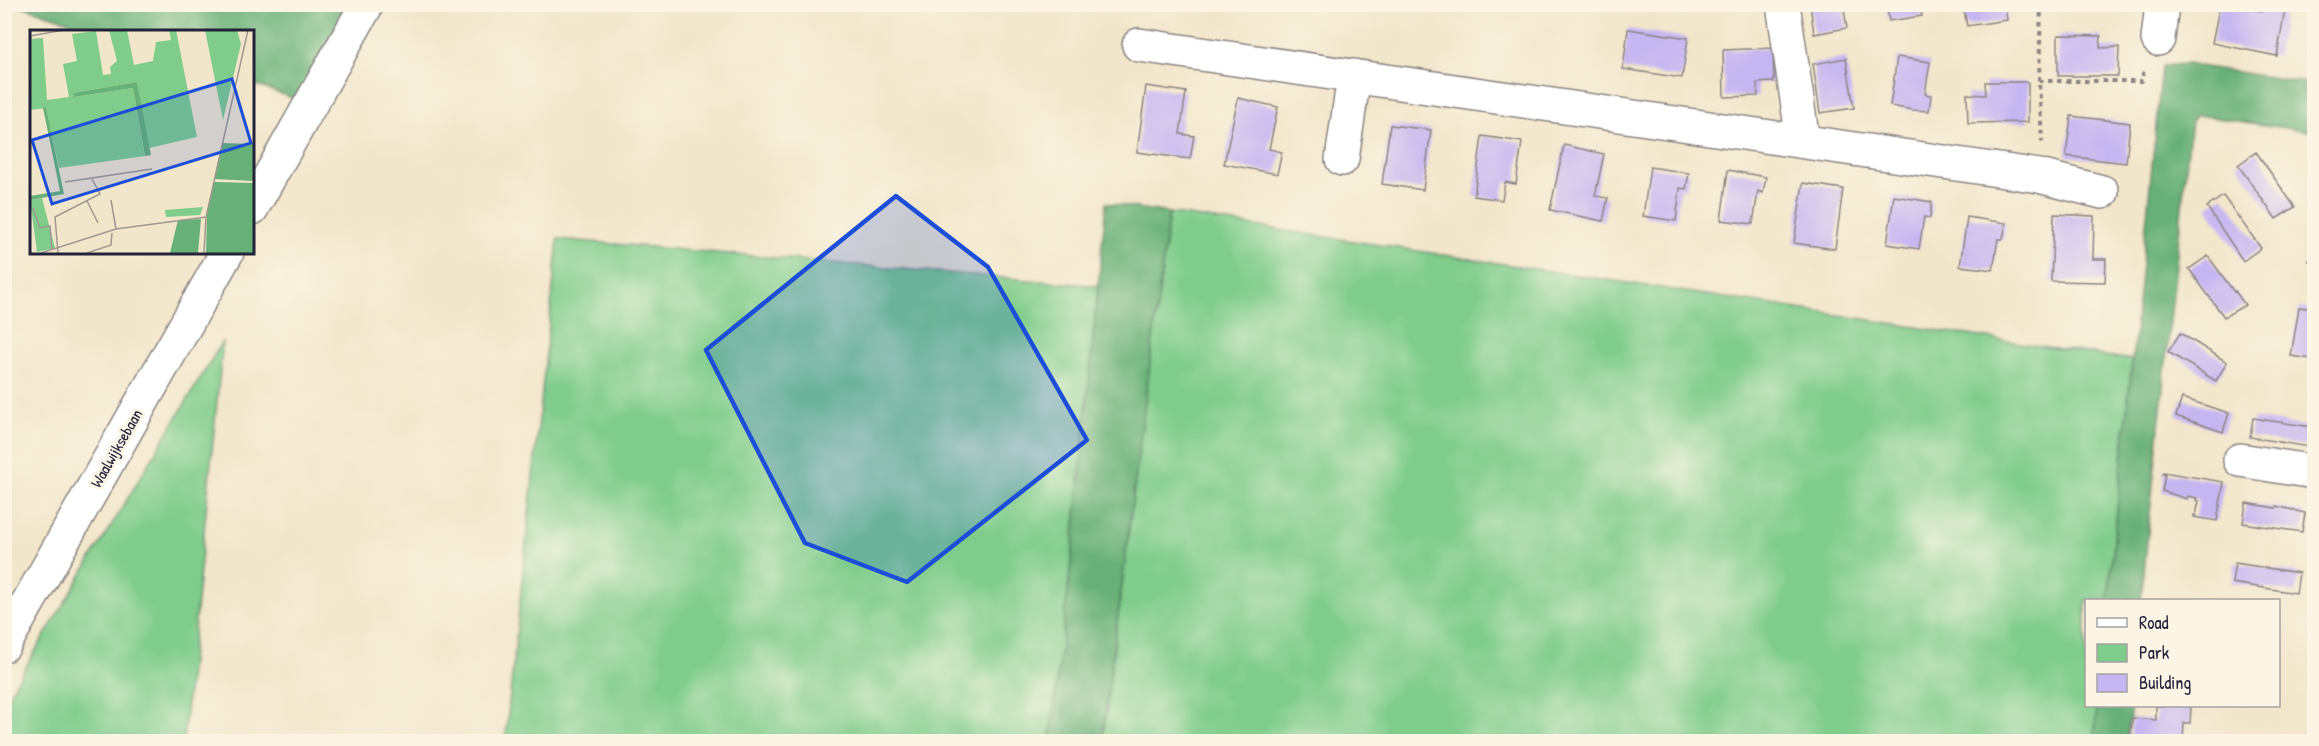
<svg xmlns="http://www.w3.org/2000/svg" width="2319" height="746" font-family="'Patrick Hand',sans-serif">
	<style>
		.green { fill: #7fcc8b; stroke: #507763; stroke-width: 1.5 }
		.forest { fill: #67b077; stroke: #446959; stroke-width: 1.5 }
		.building { fill: #c4b6f1 }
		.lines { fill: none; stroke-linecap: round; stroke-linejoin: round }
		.minor-casing { stroke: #8a8482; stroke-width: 36 }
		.path { stroke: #8a8482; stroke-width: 4; stroke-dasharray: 4.5 4.5; stroke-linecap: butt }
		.minor { stroke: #fff; stroke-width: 33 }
		.marked { fill: #1d4ed8; fill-opacity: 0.2; stroke: #1d4ed8; stroke-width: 4.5; stroke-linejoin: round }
		.labels { text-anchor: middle; stroke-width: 6; stroke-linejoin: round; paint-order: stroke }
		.street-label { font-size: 16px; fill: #22223b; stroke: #fcf5e5 }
		.inset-road { fill: none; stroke: #9f9891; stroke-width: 1.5 }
		.view { fill: #1d4ed8; fill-opacity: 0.15; stroke: #1d4ed8; stroke-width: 3 }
		.inset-edge { fill: none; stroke: #22223b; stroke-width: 3 }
	</style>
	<rect width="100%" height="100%" fill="#fcf5e5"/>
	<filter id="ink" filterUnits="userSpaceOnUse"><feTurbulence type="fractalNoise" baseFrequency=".0167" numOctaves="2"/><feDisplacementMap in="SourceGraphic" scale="12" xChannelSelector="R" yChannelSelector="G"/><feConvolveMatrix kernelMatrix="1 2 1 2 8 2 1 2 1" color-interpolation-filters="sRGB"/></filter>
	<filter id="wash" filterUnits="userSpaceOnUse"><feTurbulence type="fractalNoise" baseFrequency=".008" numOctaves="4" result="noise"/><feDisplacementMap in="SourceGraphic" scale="24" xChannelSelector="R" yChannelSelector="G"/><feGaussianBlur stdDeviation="1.35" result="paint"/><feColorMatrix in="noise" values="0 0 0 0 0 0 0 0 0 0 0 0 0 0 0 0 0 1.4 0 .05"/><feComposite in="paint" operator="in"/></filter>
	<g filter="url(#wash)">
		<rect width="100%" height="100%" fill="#f2e6ca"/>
		<path class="green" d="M1169,213L2132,360L2108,600H2086V706H2097L2094,741L1102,742Z
			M558,239L1098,286L1073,547L1050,741L505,742Z
			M223,341L183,741H5V701Z"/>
		<path class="forest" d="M19,5H363L307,103L252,84V32L98,31Z
			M2186,64L2314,84V132L2196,115L2191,121L2141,600H2108L2162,66Z
			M1106,203L1169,213L1102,741H1050L1073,547Z
			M2097,706H2131L2127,741H2094Z"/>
		<g id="blocks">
			<path class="building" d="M1810,4H1843L1847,28L1814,34Z
				M1886,4H1920L1922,16L1889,21Z
				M1963,4H2005L2007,20L1967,26Z
				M2220,4L2262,11L2263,4H2286L2277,56L2212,43Z
				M1628,29L1688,38L1682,78L1623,69Z
				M2058,35L2101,36L2100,48L2119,47L2118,76H2058Z
				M1773,48L1774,82L1757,83L1758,96L1724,97L1723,50Z
				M1897,57L1930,62L1925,94L1931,95L1929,111L1913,110L1890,106Z
				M1846,58L1854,108L1820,113L1813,64Z
				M1985,82H2028V122L1968,123L1967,94L1986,95Z
				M1146,86L1186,92L1180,134L1194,136L1190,159L1137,152Z
				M1238,98L1278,107L1269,149L1282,152L1277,174L1224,164Z
				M2071,116L2130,123L2126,163L2066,156Z
				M1390,125L1431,130L1423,190L1382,184Z
				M1482,136L1522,142L1516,184L1505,182L1502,200L1474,196Z
				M1564,145L1604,154L1595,196L1608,198L1603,221L1550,210Z
				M2256,152L2295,207L2276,219L2238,165Z
				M1650,167L1689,173L1686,189L1680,188L1676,221L1643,216Z
				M1728,170L1766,177L1763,193L1758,191L1753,224L1721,220Z
				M1803,183L1843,189L1835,249L1794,243Z
				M1894,196L1932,202L1930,218L1924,217L1919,249L1887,244Z
				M2223,196L2261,248L2243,261L2207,207Z
				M2054,214L2094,216L2093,259H2106L2105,282L2051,281Z
				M1967,217L2006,223L2003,239H1998L1993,270L1960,266Z
				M2208,256L2234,292L2235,291L2245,305L2224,317L2189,269Z
				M2299,307L2314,309V336L2311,359L2291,356Z
				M2180,333L2227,362L2216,381L2168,352Z
				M2182,398L2229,413L2223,432L2176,416Z
				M2253,418L2312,427L2309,447L2250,437Z
				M2163,472L2224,482L2217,521L2194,517V515H2196L2199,501L2196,500L2197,498L2187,496V499L2162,491L2165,474H2162Z
				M2246,503L2276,508V506L2305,513L2302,532L2243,523Z
				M2235,563L2299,573L2296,593L2232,583Z
				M2156,706H2191L2190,723H2184L2183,742L2130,740L2132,718L2156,720Z"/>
		</g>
	</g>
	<g filter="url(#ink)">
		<use href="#blocks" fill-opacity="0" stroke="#8a8482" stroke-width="1.5"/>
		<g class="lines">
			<g class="minor-casing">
				<path id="minor" d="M1783,4L1803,141
					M2158,39L2162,4
					M1139,45L2039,176L2102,192
					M1342,159L1354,76
					M252,208L367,4
					M2240,460L2314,472
					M4,645L227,252"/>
			</g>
			<path class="path" d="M2041,4L2039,81L2042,142
				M2039,81H2142L2144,68
				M2309,259L2314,264"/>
			<use href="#minor" class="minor"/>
		</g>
	</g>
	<path class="marked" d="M896,196L988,267L1087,440L907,582L805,543L706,350Z"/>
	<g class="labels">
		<g class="street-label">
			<text transform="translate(116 448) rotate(-60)" y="6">Waalwijksebaan</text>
		</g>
	</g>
	<g transform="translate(30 30)">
		<rect width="224" height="224" fill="#f2e6ca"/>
		<path d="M79,0H97L104,35L123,31L126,12L141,10L139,0H146L167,107L119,118L107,52L43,63L44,67L103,58L115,126L29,138L16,78L0,80V9L13,8L17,70L39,67L33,34L47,31L42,4L66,1L73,45L81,44L80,37L87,31ZM175,0H207L211,14L193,90ZM12,168L25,218L7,222L0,170ZM173,177L170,185L136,187L135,180Z" fill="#7fcc8b"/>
		<path d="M107,52L115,94L121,125L115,126L103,58L44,67L43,63ZM16,77L34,164L0,170V166L30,161L13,78ZM192,113L223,114V151L184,149ZM184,152L223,153V223H176L177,182ZM171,189L168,223H140L148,190Z" fill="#67b077"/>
		<path class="inset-road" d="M0,6L34,0M35,152L122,139M81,170L86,199M57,171L68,193M3,178L10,198L20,196L22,220M11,223L86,199L176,187M28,223L25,187L70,164L62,149M57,223L81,215L82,203M174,223L176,187L218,0"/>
		<path class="view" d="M202,49L221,113L22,174L2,110Z"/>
		<rect width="224" height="224" class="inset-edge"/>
	</g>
	<rect width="2319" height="746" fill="none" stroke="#fcf5e5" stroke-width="24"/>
	<rect x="2085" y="599" width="195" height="108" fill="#fcf5e5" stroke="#a5a1a1" stroke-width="1.5"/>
	<rect x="2097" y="618" width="30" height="9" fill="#ffffff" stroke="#a5a1a1" stroke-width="1.5"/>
	<text x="2139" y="629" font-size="18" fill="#22223b">Road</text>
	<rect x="2097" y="644" width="30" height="18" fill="#7fcc8b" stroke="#a5a1a1" stroke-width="1.5"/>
	<text x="2139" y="659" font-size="18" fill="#22223b">Park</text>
	<rect x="2097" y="674" width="30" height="18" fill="#c4b6f1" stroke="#a5a1a1" stroke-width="1.5"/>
	<text x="2139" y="689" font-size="18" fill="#22223b">Building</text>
</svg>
